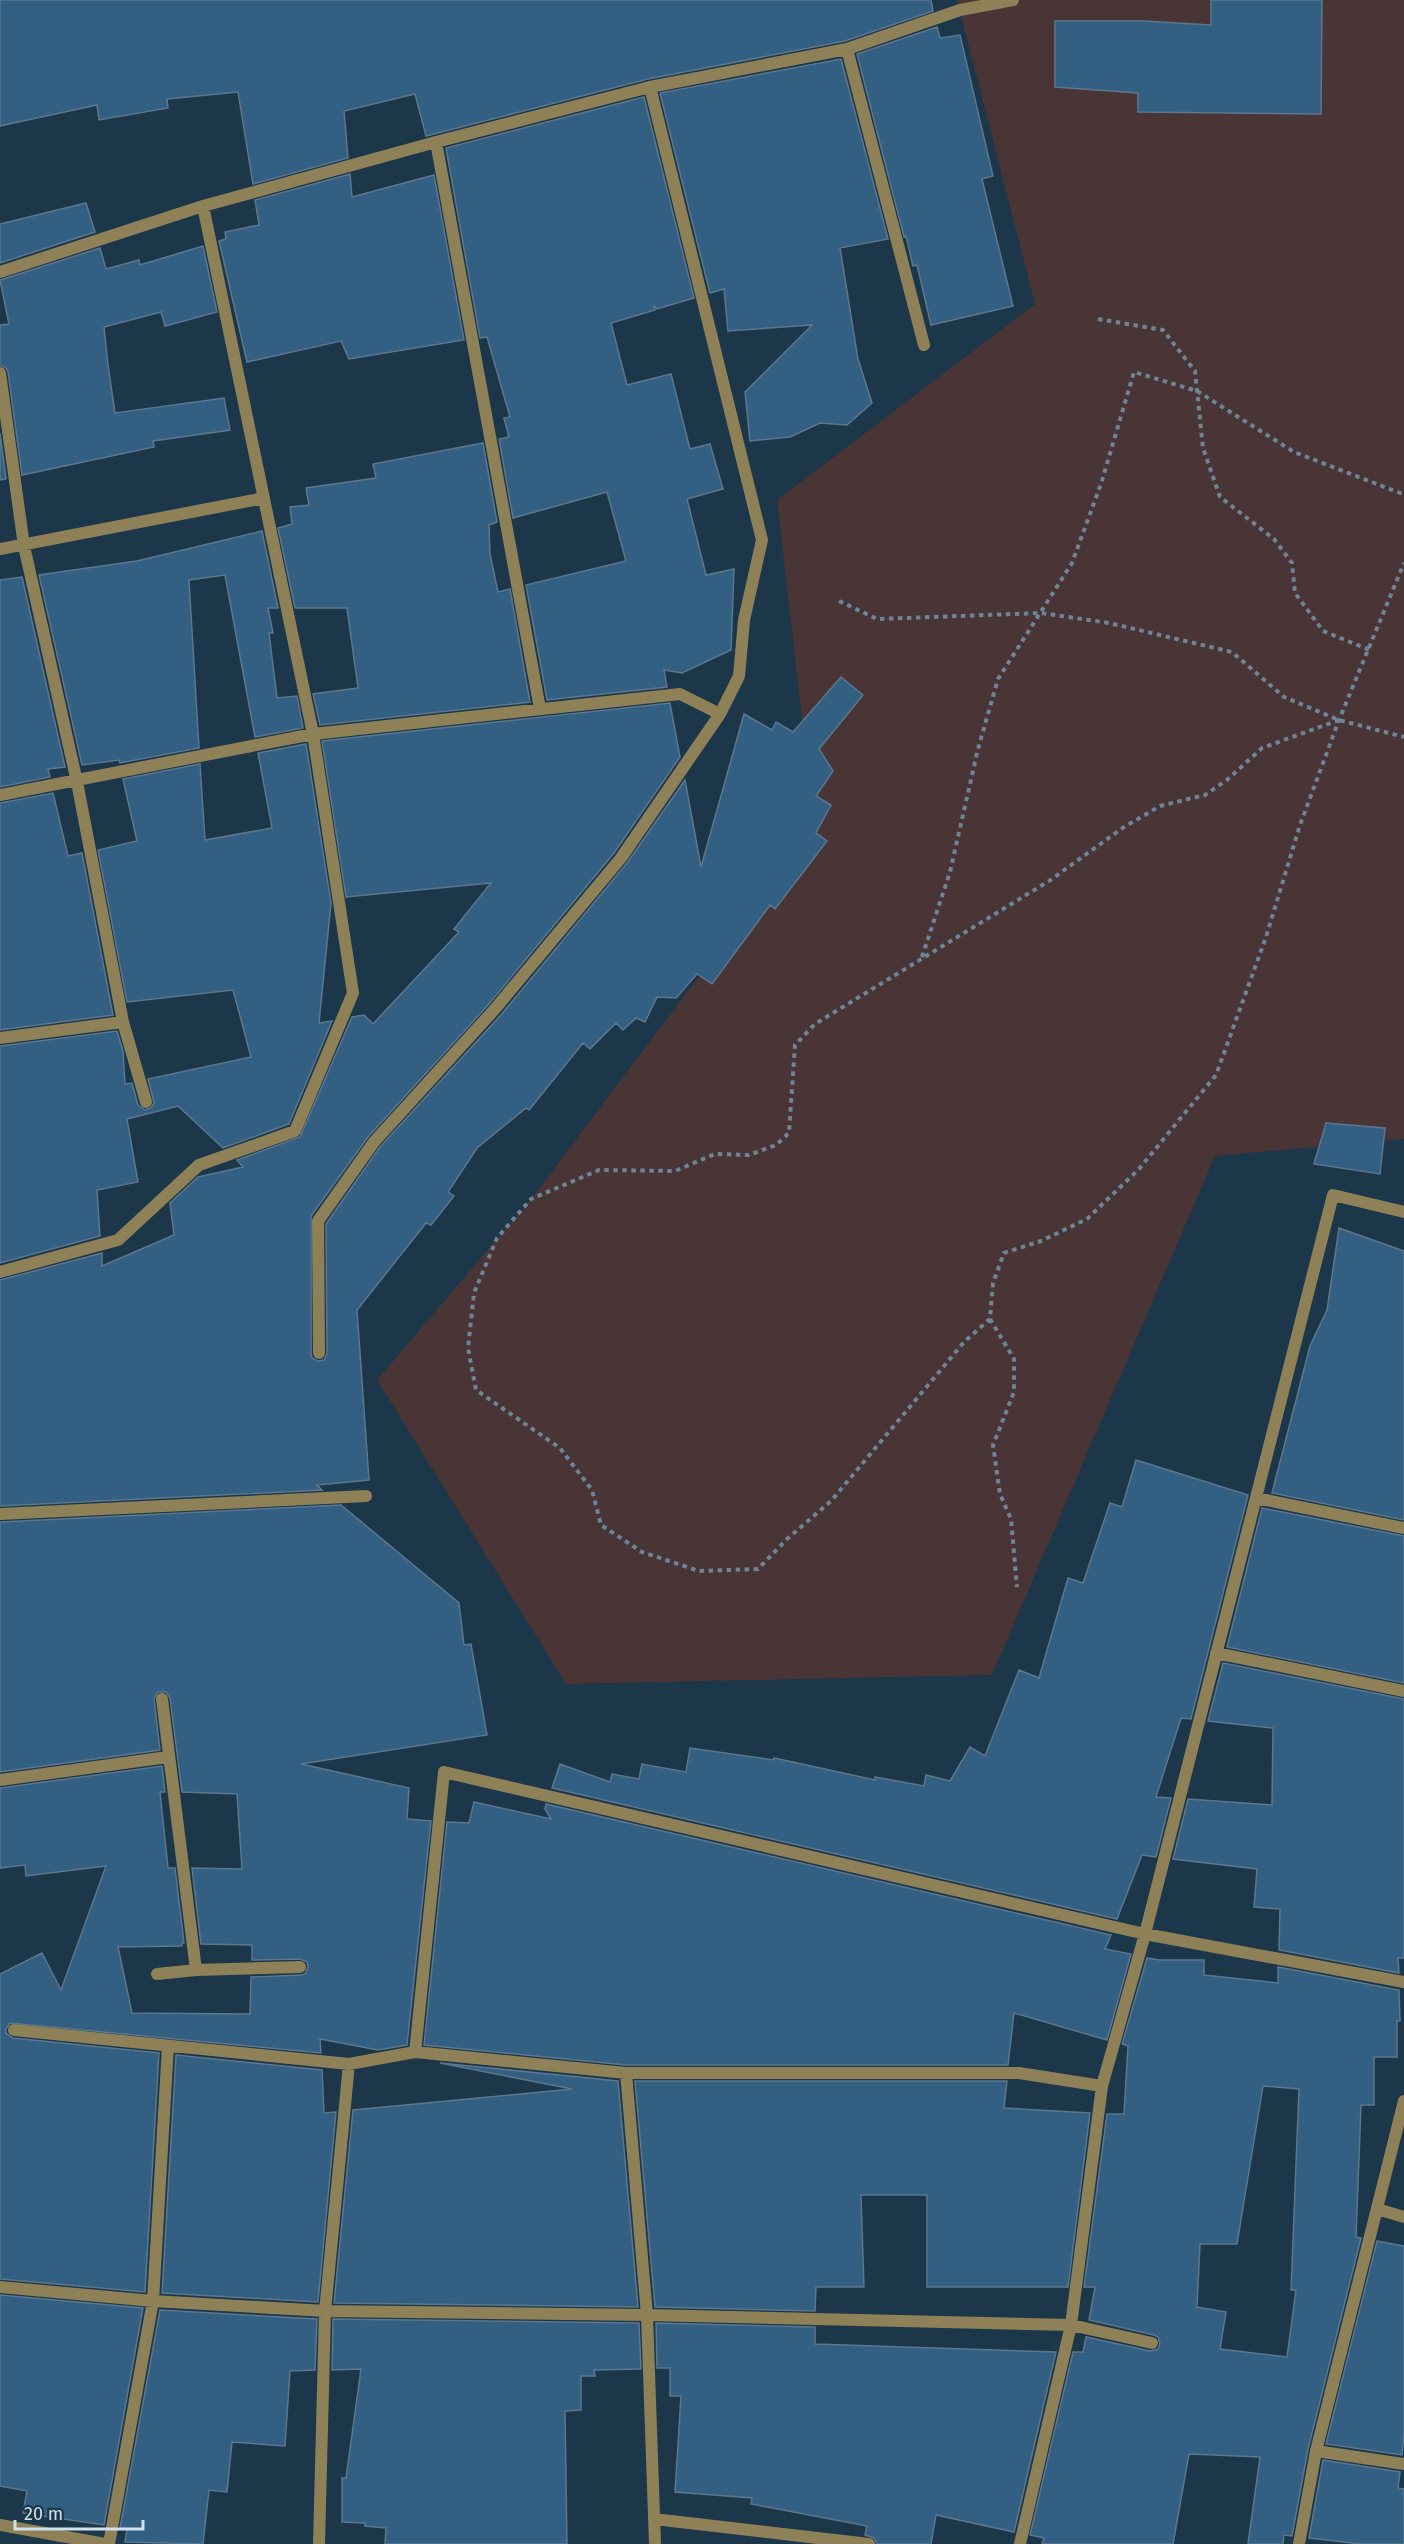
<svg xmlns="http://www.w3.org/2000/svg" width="1404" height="2544" font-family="'Fira Sans',sans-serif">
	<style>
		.industrial { fill: #493436 }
		.building { fill: #336082; stroke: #5c778e; stroke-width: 1.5; fill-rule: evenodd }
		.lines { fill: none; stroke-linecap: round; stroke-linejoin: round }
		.path { stroke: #6f8495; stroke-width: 4; stroke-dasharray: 4.5 4.5; stroke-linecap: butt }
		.minor { stroke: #8e8157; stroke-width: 12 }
	</style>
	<rect width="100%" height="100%" fill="#1c364a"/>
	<path class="industrial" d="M957,0H1404V1139L1215,1156L992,1675L566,1684L377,1380L531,1199L814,824L777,500L1035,304Z"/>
	<path class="building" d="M0,0H931L933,11L845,41L648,79L426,136L415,94L344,111L348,158L253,184L238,92L167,99L168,108L99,120L97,105L0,126Z
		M1211,0H1322L1321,114L1138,112V93L1055,87V21H1144L1211,25Z
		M937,27L940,38L960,35L993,176L982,179L1013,306L931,325L917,265L913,266L906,236L904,237L857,54Z
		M841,59L888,239L840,248L858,359L872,403L847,425L820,423L790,437L750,441L745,392L812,325L728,331L724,289L710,293L660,93Z
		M644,97L694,298L657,309L654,305L655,310L611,323L627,385L671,374L690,449L710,444L723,489L687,499L706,575L734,569L731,650L682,673L664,670L667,687L547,700L526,585L626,561L607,492L513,518L499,439L509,437L504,418L510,417L487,337L480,338L446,148Z
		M350,174L352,197L434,175L464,340L349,359L341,341L247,362L219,241L226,239L225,232L259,225L255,200Z
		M86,203L95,232L0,263V224Z
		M203,246L217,312L165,326L161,312L104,327L108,365L115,413L224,398L230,430L153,441L154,447L22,475L8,372L6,368L0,365V325L9,324L0,280L100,248L106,269L139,260L140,265Z
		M0,433L6,479L0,480Z
		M483,443L497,522L489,525L490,554L498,592L510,589L530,702L320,725L313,694L358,688L347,608H295L278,528L292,524L290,507L309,505L306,488L376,478L373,464Z
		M262,531L278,608H268L273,633H269L277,698L297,696L303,728L255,737L225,575L189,580L199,748L120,763L119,760L82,765L39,575L137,561Z
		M22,577L65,767L48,769L50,777L0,787V580Z
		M841,677L863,695L819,749L833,771L816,796L831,805L816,833L827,841L775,909L770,905L712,984L697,974L676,998L657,997L645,1022L636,1018L623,1030L616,1023L590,1049L583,1043L529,1110L526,1108L477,1148L448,1192L454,1196L431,1225L426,1223L357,1310L369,1480L317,1485L322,1490L0,1506V1280L102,1253V1266L174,1235L170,1203L198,1177L243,1167L237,1160L300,1137L352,1017L364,1015L373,1024L459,932L454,929L491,883L346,897L322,741L670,703L680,757L614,853L488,1005L368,1137L311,1216V1353L312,1358L318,1361L324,1360L327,1353L326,1224L380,1147L500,1016L627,863L685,780L701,867L744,714L772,730L776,722L793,732Z
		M306,744L331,903L319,1023L332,1021L289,1124L223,1148L178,1106L127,1119L138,1182L97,1190L100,1236L0,1263V1046L117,1031L123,1051L125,1084L132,1083L138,1105L145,1110L151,1108L154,1103L148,1079L251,1057L233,990L127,1002L98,850L137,841L123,779L200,764L205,840L272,828L258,753Z
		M53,793L68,856L82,853L113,1015L0,1030V803Z
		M1326,1123L1385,1128L1380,1174L1314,1164Z
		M1339,1228L1404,1251V1520L1272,1493L1310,1346L1327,1310Z
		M1136,1460L1248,1495L1191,1719L1181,1718L1156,1797L1171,1798L1156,1857L1142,1855L1117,1919L552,1788L560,1764L610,1782L612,1774L639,1779L642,1764L686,1772L690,1748L774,1760V1758L875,1780V1777L924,1786L926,1775L950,1781L970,1747L985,1756L1019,1670L1039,1678L1068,1578L1083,1583L1110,1503L1122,1507Z
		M341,1505L459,1603L464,1645L471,1644L487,1735L301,1764L409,1788L407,1819L431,1821L407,2045L378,2050L320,2039L321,2053L10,2023L6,2029V2033L13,2038L159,2053L145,2292L0,2279V1974L42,1953L61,1990L106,1866L26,1876L25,1865L0,1868V1788L162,1766L165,1792H160L168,1868H175L184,1943H182V1946L118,1947L132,2013L250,2014L251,1977L301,1975L305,1974L308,1967L307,1962L300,1959L252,1960V1945L201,1944L192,1868L242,1869L237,1794L182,1792L170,1698L166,1692H158L154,1699L160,1750L0,1772V1522Z
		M1262,1508L1404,1536V1683L1227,1647Z
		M1223,1663L1404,1699V1958H1398L1399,1973L1279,1950L1280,1909L1254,1907L1257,1869L1173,1859L1188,1799L1272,1805L1273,1728L1208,1721Z
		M474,1802L551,1819L545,1809L546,1804L1111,1935L1105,1949L1131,1954L1107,2040L1014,2013L1008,2065H626L424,2045L447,1822L469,1823Z
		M1147,1958L1160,1960H1204V1975L1278,1983V1967L1399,1990L1400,2021H1397V2057H1374V2105H1361L1356,2237L1361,2238L1308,2449L1292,2536L1284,2535L1283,2544H1248L1260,2457L1189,2454L1173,2544H1042L1044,2538L1030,2535L1073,2352H1083L1086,2337L1150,2351L1158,2349L1160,2344L1158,2337L1154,2335L1089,2320L1095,2287H1084L1107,2114H1124L1128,2046L1122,2044ZM1263,2086L1299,2089L1291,2290H1296L1287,2357L1220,2349L1226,2312L1197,2307L1200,2244H1237Z
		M176,2055L322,2070L324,2113L336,2112L318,2302L162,2293Z
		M440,2063L618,2081L638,2307L334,2303L353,2110L572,2089Z
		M635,2081H1007L1004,2108L1090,2113L1068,2287H927V2195H861L864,2287H816L815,2311L655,2307Z
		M1377,2241L1404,2246V2433L1402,2455L1326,2444Z
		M0,2295L143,2308L104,2525L23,2513L27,2491L0,2486Z
		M160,2310L317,2319L315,2370L290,2371L285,2446L232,2442L227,2492L209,2490L203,2544L125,2542L127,2529L120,2528Z
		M333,2319L639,2323L641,2369L594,2370L595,2376H581V2410L565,2411L567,2544H385L386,2528L365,2526V2523L342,2522V2478H346L361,2369L332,2370Z
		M656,2323L815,2327V2344L1056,2352L1014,2532L936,2515L931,2544H877L874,2538L865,2535L867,2526L751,2504L752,2498L675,2492L681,2396H670V2368H657Z
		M1323,2460L1400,2472L1398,2488L1404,2489V2544H1361L1309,2538Z"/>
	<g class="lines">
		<path class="path" d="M1098,319L1163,330L1195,371L1203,448L1220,497L1274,539L1292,563L1295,593L1323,631L1370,650
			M839,601L877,619L1041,613L1109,623L1232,652L1284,697L1339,720L1404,737
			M1339,720L1262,748L1227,780L1205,795L1160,806L1124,827L1049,881L815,1024L795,1045L789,1133L776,1145L749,1155L715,1154L675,1171L599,1170L531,1199L497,1238L474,1293L468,1348L476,1390L560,1448L592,1490L601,1525L642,1552L699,1571L758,1569L787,1539L831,1501L965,1341L990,1319L993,1283L1004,1253L1041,1241L1087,1219L1139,1169L1216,1075L1266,937L1300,825L1339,720L1404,563
			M922,957L950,872L978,749L998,679L1072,563L1101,484L1134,372L1197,391L1294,452L1400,493H1404
			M990,1319L1014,1359V1392L993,1445L1000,1494L1011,1519L1017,1587"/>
		<path class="minor" d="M847,49L924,345
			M436,142L540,709
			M0,272L203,206L436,142L650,87L847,49L960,10L1013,0
			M0,373L24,546L77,782L123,1022L146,1102
			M0,549L264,498
			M0,795L313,734L680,694L720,714
			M0,1038L123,1022
			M0,1272L118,1240L199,1165L295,1131L353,993L313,734L203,206
			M319,1353L318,1221L374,1142L494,1010L621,858L720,714L739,676L744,620L762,540L650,87
			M1256,1498L1404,1528
			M0,1514L366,1496
			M1216,1653L1404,1691
			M162,1699L196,1970
			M0,1780L168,1757
			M157,1974L196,1970L300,1967
			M14,2030L349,2064L415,2052L626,2073H1019L1102,2086
			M415,2052L444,1772L1145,1934L1404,1982
			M626,2073L647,2315L655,2544
			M1377,2209L1404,2217
			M0,2287L153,2301L325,2311L647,2315L1071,2325L1152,2343
			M1316,2451L1404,2464
			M654,2519L869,2544
			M0,2525L105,2544
			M109,2544L153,2301L168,2046
			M319,2544L325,2311L349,2064
			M1020,2544L1071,2325L1102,2086L1145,1934L1333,1195L1404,1212
			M1299,2544L1316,2451L1404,2101"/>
	</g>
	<path d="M15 2520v9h128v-9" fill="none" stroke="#d1e1ed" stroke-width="3"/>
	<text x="24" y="2520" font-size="18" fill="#d1e1ed" stroke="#1c364a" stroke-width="4.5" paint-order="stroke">20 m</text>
</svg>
